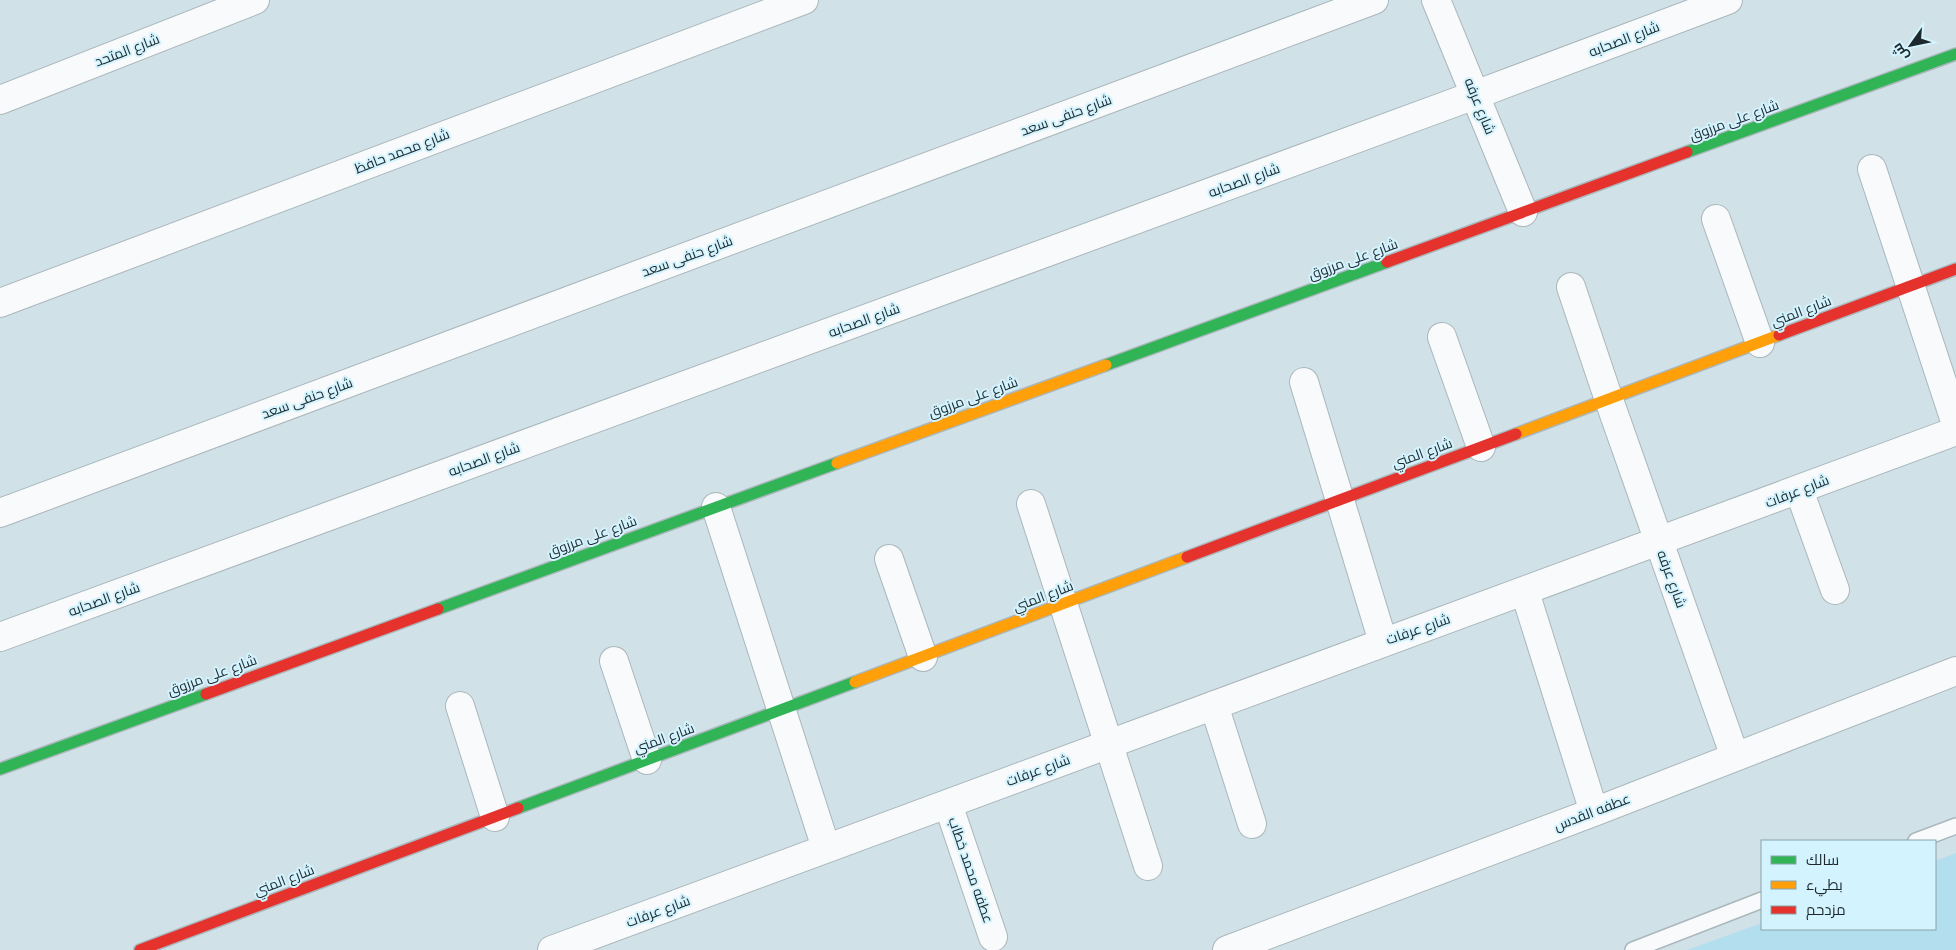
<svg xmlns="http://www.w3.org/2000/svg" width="1956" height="950" font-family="'Noto Sans',Cairo,sans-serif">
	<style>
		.green { fill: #b3deed }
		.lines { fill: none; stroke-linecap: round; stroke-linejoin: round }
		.lane-casing { stroke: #aab7bc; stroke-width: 18 }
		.street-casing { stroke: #aab7bc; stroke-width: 30 }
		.fast-casing { stroke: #aab7bc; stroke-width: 14 }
		.slow-casing { stroke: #aab7bc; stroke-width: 14 }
		.jam-casing { stroke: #aab7bc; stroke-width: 14 }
		.lane { stroke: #f8fafb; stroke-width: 15 }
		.street { stroke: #f8fafb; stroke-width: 28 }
		.fast { stroke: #30b455; stroke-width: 11 }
		.slow { stroke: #ff9f0a; stroke-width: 11 }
		.jam { stroke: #e5322d; stroke-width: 11 }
		.labels { text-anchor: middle; stroke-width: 4; stroke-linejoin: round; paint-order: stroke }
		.street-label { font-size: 14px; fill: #1d292d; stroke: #d3f3fe }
	</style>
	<rect width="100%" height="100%" fill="#d0e1e7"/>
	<path class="green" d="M1956,853V950H1687L1762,923V929H1935V861Z"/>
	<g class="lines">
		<g class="lane-casing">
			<path id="lane" d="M1916,841L1956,826
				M1633,950L1762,900"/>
		</g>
		<g class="street-casing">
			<path id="street" d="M1436,0L1523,212
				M0,100L255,0
				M1872,169L1956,424
				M1716,219L1760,343
				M1571,287L1609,400L1735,757
				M0,303L804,0
				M1442,337L1481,447
				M1304,382L1383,642
				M1799,490L1835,590
				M1031,504L1148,866
				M716,507L826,848
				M0,513L1374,0
				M889,559L923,657
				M1525,592L1594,812
				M0,637L1475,95L1728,0
				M614,661L647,760
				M1214,705L1252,824
				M460,706L495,817
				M948,804L993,937
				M552,950L1956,431
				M1227,950L1594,812L1956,671"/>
		</g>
		<g class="fast-casing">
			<path id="fast" d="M1687,152L1956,54
				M1106,365L1387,262
				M438,609L837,463
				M0,769L206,694
				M518,808L855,682"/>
		</g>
		<g class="slow-casing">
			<path id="slow" d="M1516,434L1779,335
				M837,463L1106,365
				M855,682L1187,557"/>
		</g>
		<g class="jam-casing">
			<path id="jam" d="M1387,262L1687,152
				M1779,335L1956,269
				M1187,557L1516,434
				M206,694L438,609
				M140,950L518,808"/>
		</g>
		<use href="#lane" class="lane"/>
		<use href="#street" class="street"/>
		<use href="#fast" class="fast"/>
		<use href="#slow" class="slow"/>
		<use href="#jam" class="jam"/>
	</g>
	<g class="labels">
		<g class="street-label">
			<text transform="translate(1624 39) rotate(-21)" y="5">شارع الصحابه</text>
			<text transform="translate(127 50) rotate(-21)" y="5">شارع المتحد</text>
			<text transform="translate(1480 106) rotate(68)" y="5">شارع عرفه</text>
			<text transform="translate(1066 115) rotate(-20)" y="5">شارع حنفى سعد</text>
			<text transform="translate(1734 120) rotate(-20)" y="5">شارع على مرزوق</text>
			<text transform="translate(402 151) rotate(-21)" y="5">شارع محمد حافظ</text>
			<text transform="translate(1244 180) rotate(-20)" y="5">شارع الصحابه</text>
			<text transform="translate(687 256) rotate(-20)" y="5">شارع حنفى سعد</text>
			<text transform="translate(1353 259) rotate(-20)" y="5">شارع على مرزوق</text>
			<text transform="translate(1801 311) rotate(-21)" y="5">شارع المني</text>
			<text transform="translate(864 320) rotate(-20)" y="5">شارع الصحابه</text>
			<text transform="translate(973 397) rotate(-20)" y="5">شارع على مرزوق</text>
			<text transform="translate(307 398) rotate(-20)" y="5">شارع حنفى سعد</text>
			<text transform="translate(1422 453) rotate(-20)" y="5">شارع المني</text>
			<text transform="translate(484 459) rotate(-20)" y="5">شارع الصحابه</text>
			<text transform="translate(1797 491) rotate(-21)" y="5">شارع عرفات</text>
			<text transform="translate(592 536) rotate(-20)" y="5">شارع على مرزوق</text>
			<text transform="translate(1672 579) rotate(70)" y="5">شارع عرفه</text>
			<text transform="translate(1043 596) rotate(-21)" y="5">شارع المني</text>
			<text transform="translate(104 599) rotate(-20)" y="5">شارع الصحابه</text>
			<text transform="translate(1418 629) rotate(-19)" y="5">شارع عرفات</text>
			<text transform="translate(212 675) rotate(-20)" y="5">شارع على مرزوق</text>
			<text transform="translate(664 738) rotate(-20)" y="5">شارع المني</text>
			<text transform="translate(1038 770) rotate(-20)" y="5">شارع عرفات</text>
			<text transform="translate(1592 812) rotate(-21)" y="5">عطفه القدس</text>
			<text transform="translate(971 870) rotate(71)" y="5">عطفه محمد خطاب</text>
			<text transform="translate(284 880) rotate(-21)" y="5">شارع المني</text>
			<text transform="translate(658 911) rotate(-20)" y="5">شارع عرفات</text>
		</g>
	</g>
	<rect x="1761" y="840" width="175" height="90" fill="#d3f3fe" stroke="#8aa2aa"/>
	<rect x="1771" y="856" width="25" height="8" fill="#30b455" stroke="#8aa2aa"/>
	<text x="1806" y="865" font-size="15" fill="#1d292d">سالك</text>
	<rect x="1771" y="881" width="25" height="8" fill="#ff9f0a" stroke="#8aa2aa"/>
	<text x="1806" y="890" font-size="15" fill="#1d292d">بطيء</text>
	<rect x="1771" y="906" width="25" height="8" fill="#e5322d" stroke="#8aa2aa"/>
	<text x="1806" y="915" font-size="15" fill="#1d292d">مزدحم</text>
	<g transform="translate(1911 45) rotate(237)" stroke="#d3f3fe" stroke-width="4" paint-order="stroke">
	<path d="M0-4L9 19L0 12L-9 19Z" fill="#1d292d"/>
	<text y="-8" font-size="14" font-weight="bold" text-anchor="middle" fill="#1d292d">ش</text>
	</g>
</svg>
